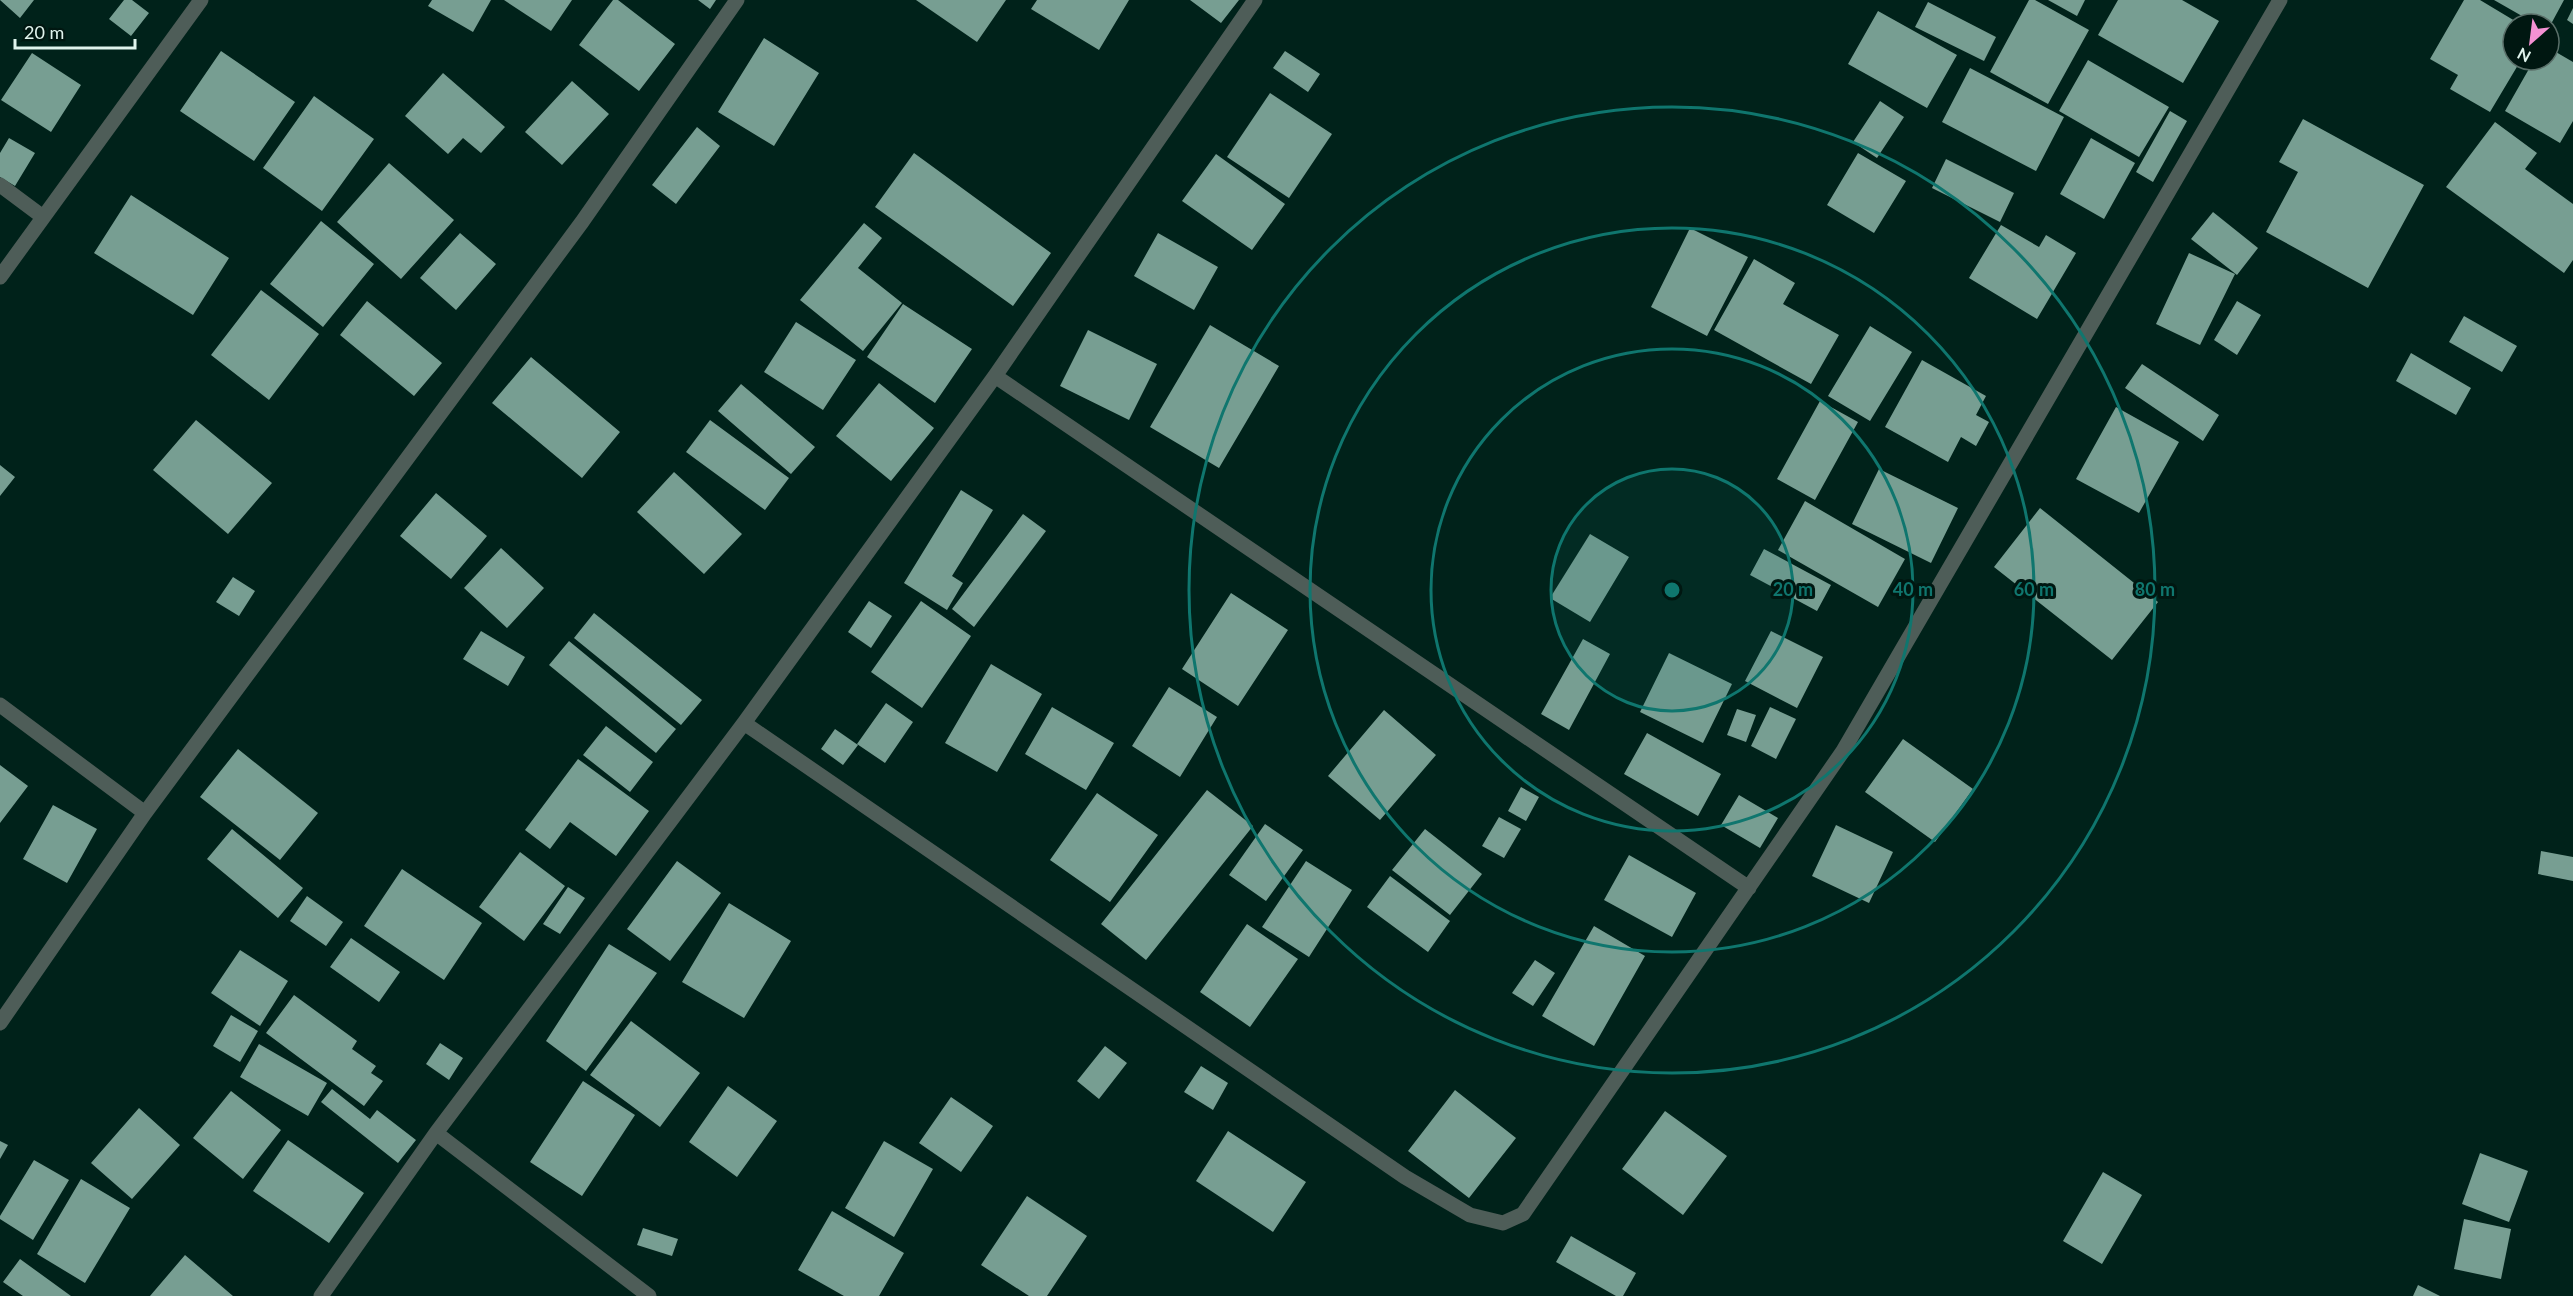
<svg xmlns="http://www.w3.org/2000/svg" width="2573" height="1296" font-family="Lato,sans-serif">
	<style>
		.building { fill: #779e92 }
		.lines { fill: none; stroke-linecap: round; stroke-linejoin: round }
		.street { stroke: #4e5d58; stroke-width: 15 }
		.ring { fill: none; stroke: #0f766e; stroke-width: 3 }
		.centre { fill: #0f766e; stroke: #001711; stroke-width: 3 }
		.ring-label { font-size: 18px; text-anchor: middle; font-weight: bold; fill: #0f766e; stroke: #001711; stroke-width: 6; stroke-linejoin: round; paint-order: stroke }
	</style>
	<rect width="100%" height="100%" fill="#00221a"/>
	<path class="building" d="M0,0H34L20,18Z
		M124,0H132L149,13L131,36L109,19Z
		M432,0H491L473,32L428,6Z
		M504,0H572L551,31Z
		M613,0H618L675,44L639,91L579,45Z
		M698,0H716L710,9Z
		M916,0H1006L977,42Z
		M1037,0H1129L1099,50L1031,9Z
		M1190,0H1239L1221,23Z
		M2029,0H2035L2089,30L2048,104L1990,72Z
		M2048,0H2085L2077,16Z
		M2118,0H2182L2219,21L2183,83L2098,35Z
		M2464,0H2480L2520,24H2513V60H2521L2490,112L2450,89L2458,75L2430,59Z
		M2494,0H2564L2551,24H2536Z
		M1928,2L1996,37L1984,61L1915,27Z
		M2573,8V24L2567,20Z
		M1878,11L1957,55L1927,108L1848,64Z
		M764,38L819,73L774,146L718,112Z
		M2549,48L2573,62V121L2560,143L2505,111L2534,60H2549Z
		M221,51L295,102L254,161L180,111Z
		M1285,51L1320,74L1308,92L1273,68Z
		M32,53L81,85L51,132L1,100Z
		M2088,60L2169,107L2139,157L2059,111Z
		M1970,68L2064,117L2036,171L1942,122Z
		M443,73L505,127L481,153L463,138L448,154L405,116Z
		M572,81L609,114L562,165L525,132Z
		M1270,93L1332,134L1289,198L1227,157Z
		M314,96L374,139L322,211L263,168Z
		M1880,101L1904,117L1877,158L1853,142Z
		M2170,111L2187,121L2153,182L2136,172Z
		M2303,119L2424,185L2368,288L2266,232L2298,172L2279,162Z
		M2495,122L2537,153L2525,169L2573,204V260L2564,273L2446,187Z
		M697,127L720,146L676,204L652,185Z
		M9,138L35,153L15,186L0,177V153Z
		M2091,138L2135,163L2104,219L2060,194Z
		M914,153L1051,253L1013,306L875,207Z
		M1858,153L1906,181L1874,233L1827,205Z
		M1216,154L1285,204L1252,250L1182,201Z
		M1946,159L2014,193L2000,222L1932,188Z
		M389,163L454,220L401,279L337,222Z
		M131,195L229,258L193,315L94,253Z
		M2213,212L2258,248L2237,275L2191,239Z
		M321,221L374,264L323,327L270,284Z
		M864,223L882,238L858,268L902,303L863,351L800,300Z
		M2001,225L2039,247L2046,235L2076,253L2037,319L1969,278Z
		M1690,228L1748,257L1707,336L1651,307Z
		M460,233L496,264L456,310L420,278Z
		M1158,233L1218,267L1194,310L1134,276Z
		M2189,253L2235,274L2200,345L2156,324Z
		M1754,259L1795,283L1783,304L1839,335L1811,384L1714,330Z
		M261,290L319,334L269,400L211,355Z
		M367,301L442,363L414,396L340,335Z
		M2237,301L2261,315L2237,355L2214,340Z
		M903,304L972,349L935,403L867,357Z
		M2464,316L2517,346L2502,372L2449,342Z
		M796,322L856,360L823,410L764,372Z
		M1210,325L1279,366L1219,468L1150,427Z
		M1870,326L1912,352L1870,421L1828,396Z
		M1088,330L1157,364L1129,420L1060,386Z
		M2411,353L2471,388L2456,415L2396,381Z
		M531,357L620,432L582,478L492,403Z
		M1922,360L1986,396L1976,415L1989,422L1976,446L1961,437L1948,462L1885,427Z
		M2142,364L2219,415L2203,441L2125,388Z
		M879,383L934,428L891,481L836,436Z
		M741,384L815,447L791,474L718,411Z
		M1820,401L1858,422L1815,500L1777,479Z
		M2116,407L2179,442L2139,513L2076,479Z
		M196,420L272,483L228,534L153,470Z
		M710,420L789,478L765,510L686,452Z
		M0,465L15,477L0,496Z
		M1879,469L1958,508L1931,563L1852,524Z
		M674,472L742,534L704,574L637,512Z
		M961,490L993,510L952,576L963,583L947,610L904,583Z
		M436,493L487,536L451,579L400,536Z
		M1805,501L1905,559L1878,607L1778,550Z
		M2040,508L2158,602L2112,660L1994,567Z
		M1023,514L1046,531L974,627L952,609Z
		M1590,534L1629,557L1590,622L1550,598Z
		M501,548L544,588L507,628L464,588Z
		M1764,549L1831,585L1817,611L1750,575Z
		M233,577L255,591L239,616L216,602Z
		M1231,593L1288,630L1238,706L1182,669Z
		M869,601L892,616L871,648L848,632Z
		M921,601L971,636L922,708L871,672Z
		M594,613L702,700L681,725L574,638Z
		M481,631L525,657L508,686L463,659Z
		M1771,631L1823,657L1797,708L1745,681Z
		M1583,639L1610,654L1569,730L1541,714Z
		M569,641L676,729L656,753L549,665Z
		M1669,653L1732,684L1703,743L1640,712Z
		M991,664L1042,694L997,772L945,743Z
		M1169,687L1217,717L1180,777L1132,746Z
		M886,703L913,722L885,763L857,744Z
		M1052,707L1114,743L1086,790L1025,754Z
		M1770,707L1796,719L1776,759L1751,746Z
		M1737,709L1756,715L1746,742L1727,735Z
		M1384,710L1436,755L1380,820L1328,776Z
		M606,726L653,762L630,792L583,755Z
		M835,729L858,745L843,765L821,749Z
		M1647,733L1721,774L1698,816L1624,774Z
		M1903,739L1973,789L1935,842L1865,792Z
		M238,749L318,813L280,860L200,797Z
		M578,759L649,811L616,856L570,822L550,849L525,830Z
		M0,765L28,786L0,823Z
		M1521,787L1539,797L1526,821L1508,811Z
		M1207,790L1253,826L1146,960L1101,924Z
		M1097,793L1158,835L1110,902L1050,860Z
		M1739,795L1778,818L1760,848L1721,825Z
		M53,805L97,829L67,883L23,859Z
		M1499,817L1521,829L1504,858L1482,846Z
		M1265,824L1303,850L1266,901L1229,875Z
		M1836,825L1893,852L1869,903L1812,876Z
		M232,829L303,888L278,918L207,859Z
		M1425,829L1482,874L1450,915L1392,870Z
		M2541,851L2573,857V881L2538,874Z
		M520,852L565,886L524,941L479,907Z
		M1629,855L1696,893L1672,937L1604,900Z
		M677,861L721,893L670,961L627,929Z
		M1306,861L1352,890L1309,957L1262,927Z
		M402,869L482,923L444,980L364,926Z
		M1390,876L1450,921L1428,952L1367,907Z
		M568,887L585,898L560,934L543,924Z
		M307,896L343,922L326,946L290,921Z
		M729,903L791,941L744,1018L682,982Z
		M1247,924L1298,959L1250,1027L1200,992Z
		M1594,926L1645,956L1594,1046L1542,1016Z
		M351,938L400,972L379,1002L330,967Z
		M609,944L657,973L586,1071L546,1041Z
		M240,950L288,981L260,1026L211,993Z
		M1535,960L1555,973L1533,1006L1512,993Z
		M294,995L357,1041L352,1049L376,1066L371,1073L383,1081L364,1106L266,1033Z
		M231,1015L258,1031L240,1062L213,1046Z
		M631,1021L700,1073L660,1127L590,1075Z
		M440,1043L463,1058L449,1080L426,1064Z
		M259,1044L327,1083L308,1116L240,1077Z
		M1105,1046L1127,1063L1099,1099L1077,1081Z
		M1201,1066L1228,1083L1213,1110L1184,1092Z
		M583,1081L635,1115L582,1196L530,1162Z
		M728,1086L777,1121L737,1177L689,1142Z
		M332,1089L370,1119L377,1110L416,1140L398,1163L321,1102Z
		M1455,1090L1516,1138L1469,1198L1408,1151Z
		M231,1091L281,1130L243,1179L193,1138Z
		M951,1097L993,1126L961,1172L919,1143Z
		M139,1108L180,1145L132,1199L91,1163Z
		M1665,1111L1727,1156L1683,1215L1622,1169Z
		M1228,1131L1306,1182L1273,1232L1196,1181Z
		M288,1140L364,1193L329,1243L253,1191Z
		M0,1141L8,1145L0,1159Z
		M884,1141L933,1169L894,1237L845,1208Z
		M2480,1153L2528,1171L2509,1222L2462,1204Z
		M34,1160L69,1180L33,1240L0,1219V1216Z
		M2103,1172L2142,1195L2102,1264L2063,1241Z
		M81,1179L130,1208L85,1283L37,1254Z
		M1027,1196L1087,1236L1047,1296H1029L981,1265Z
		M832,1211L904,1253L879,1296H844L798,1270Z
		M2464,1219L2511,1229L2501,1279L2454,1269Z
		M643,1228L678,1239L672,1256L637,1245Z
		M1571,1236L1636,1273L1623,1296H1616L1556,1262Z
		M185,1255L233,1296H150Z
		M20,1259L71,1296H23L3,1282Z
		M2418,1285L2440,1296H2413Z"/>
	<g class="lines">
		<path class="street" d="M0,185L43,217
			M0,277L201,0
			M995,376L1749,888
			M0,705L145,813
			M744,723L1405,1177L1470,1215L1503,1223L1523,1214L1843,751L2280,0
			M0,1023L145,813L582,222L737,0
			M436,1133L649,1296
			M321,1296L436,1133L744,723L995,376L1255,0"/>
	</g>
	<circle cx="1672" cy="590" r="121" fill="#0f766e" fill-opacity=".12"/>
	<g class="ring">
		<circle cx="1672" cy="590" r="121"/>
		<circle cx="1672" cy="590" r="241"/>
		<circle cx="1672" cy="590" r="362"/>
		<circle cx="1672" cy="590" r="483"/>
	</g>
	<circle cx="1672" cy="590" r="9" class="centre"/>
	<g class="ring-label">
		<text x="1793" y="596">20 m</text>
		<text x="1913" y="596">40 m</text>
		<text x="2034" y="596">60 m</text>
		<text x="2155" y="596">80 m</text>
	</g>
	<g transform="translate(2531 42) rotate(208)"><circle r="28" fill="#001711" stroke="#5a6f69" stroke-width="1.5"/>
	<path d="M0-4.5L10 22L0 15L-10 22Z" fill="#f491d3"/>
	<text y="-9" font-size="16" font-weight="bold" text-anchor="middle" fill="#e0f4ed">N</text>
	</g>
	<path d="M15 39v9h120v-9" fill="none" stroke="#e0f4ed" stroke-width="3"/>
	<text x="24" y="39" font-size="18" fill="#e0f4ed" stroke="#001711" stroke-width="4.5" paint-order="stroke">20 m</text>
</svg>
